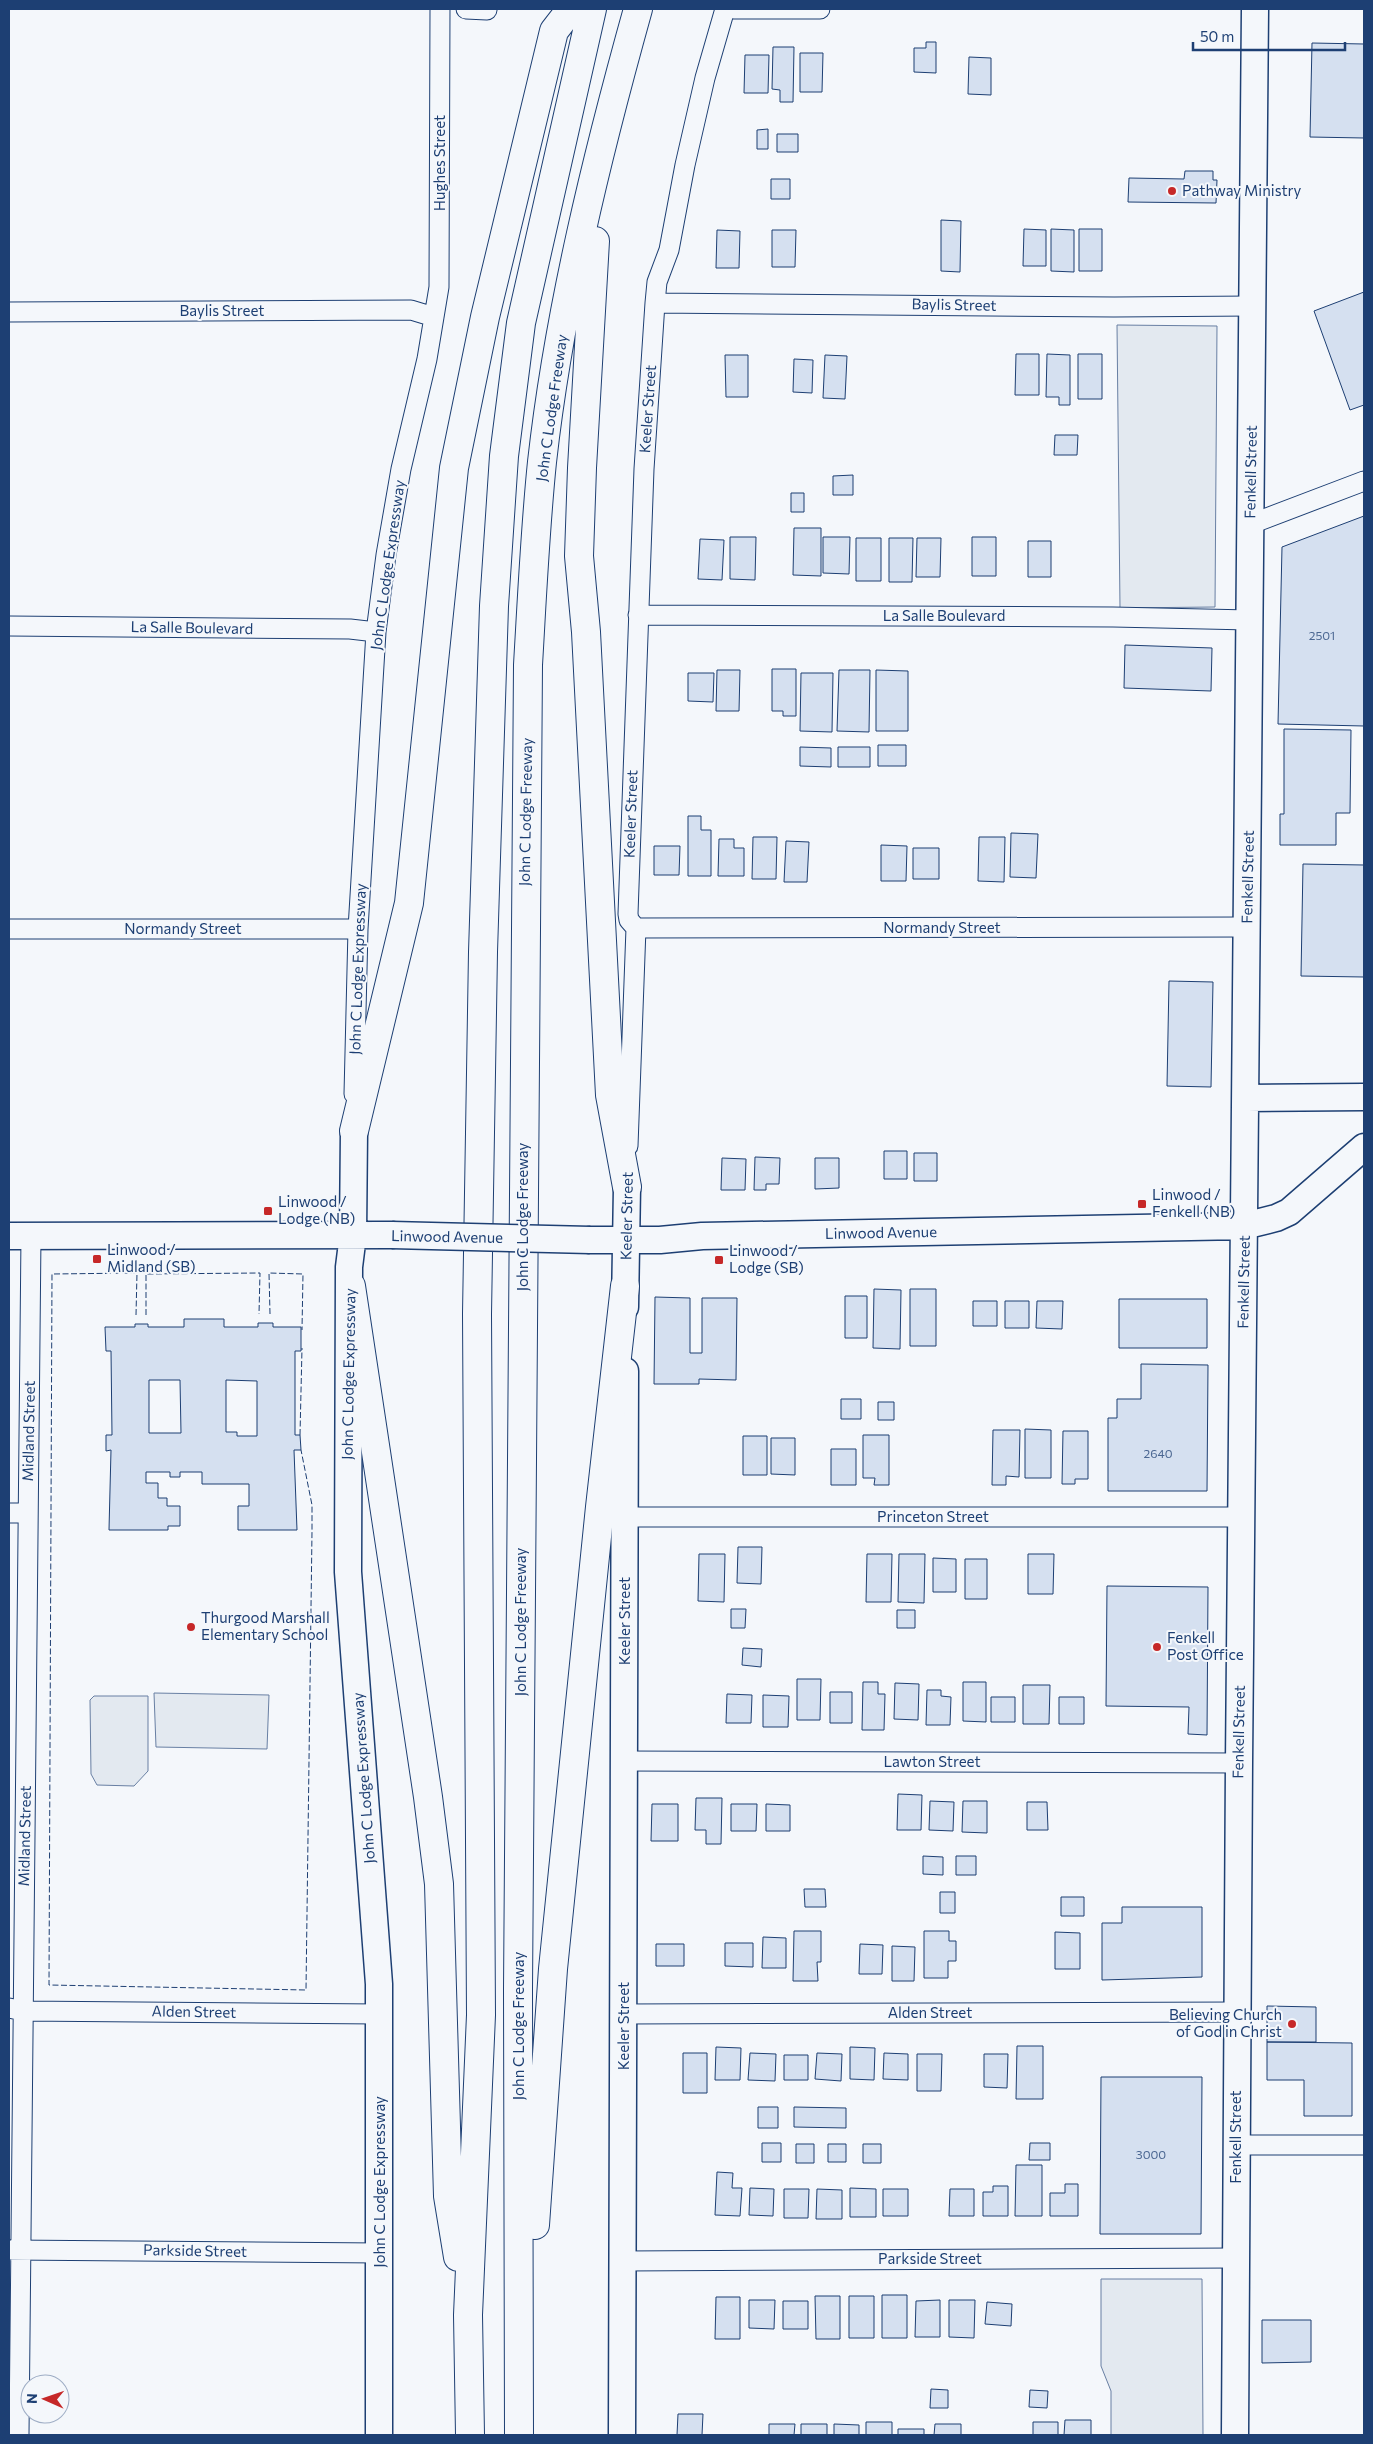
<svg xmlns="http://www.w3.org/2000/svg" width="1373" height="2444" font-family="Commissioner,sans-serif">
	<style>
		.green { fill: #e3e9f0; stroke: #687fa3 }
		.building { fill: #d5e0f0; stroke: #1d3f73; fill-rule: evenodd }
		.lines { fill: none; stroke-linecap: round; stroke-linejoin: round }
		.street-casing { stroke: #1d3f73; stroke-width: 21 }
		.secondary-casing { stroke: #1d3f73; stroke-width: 29 }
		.highway-casing { stroke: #1d3f73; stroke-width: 30 }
		.street { stroke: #f4f7fb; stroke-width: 19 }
		.secondary { stroke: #f4f7fb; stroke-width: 26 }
		.highway { stroke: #f4f7fb; stroke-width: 28 }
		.secondary-bridge-casing { stroke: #1d3f73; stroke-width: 29; stroke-linecap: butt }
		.secondary-bridge { stroke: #f4f7fb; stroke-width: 26 }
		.fence { stroke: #1d3f73; stroke-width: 1; stroke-dasharray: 6 2.5; stroke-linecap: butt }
		.poi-dot { fill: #c62828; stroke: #f4f7fb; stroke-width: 2 }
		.labels { text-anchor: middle; stroke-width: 4; stroke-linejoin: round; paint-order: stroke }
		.number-label { font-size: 12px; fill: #4b6792 }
		.street-label { font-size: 15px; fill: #1d3f73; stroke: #f4f7fb }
		.poi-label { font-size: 15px; fill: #1d3f73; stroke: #f4f7fb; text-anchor: start }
	</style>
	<rect width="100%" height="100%" fill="#f4f7fb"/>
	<path class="green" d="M1117,325L1217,326L1215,607L1120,608Z
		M154,1693L269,1695L267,1749L156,1747Z
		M94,1696H148V1771L134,1786L97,1785L91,1774L90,1700Z
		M1101,2279H1202L1203,2435H1111V2391L1101,2366Z"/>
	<path class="building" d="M926,42H936V73L914,72V48H926Z
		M1312,43L1364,44V138L1310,137Z
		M773,47H794L793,102H780V90L772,89Z
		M800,53H823L822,92H800Z
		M745,55H769L768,93H744Z
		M969,57L991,58V95L968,94Z
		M768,129V149H757V130Z
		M777,134H798V152H777Z
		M1185,171H1213V180H1217L1216,203L1128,202L1129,178L1184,179Z
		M771,179H790V199H771Z
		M941,220L961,221L960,272L941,271Z
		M1024,229L1046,230V266H1023Z
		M1051,229L1074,230V272L1051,271Z
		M1079,229H1102V271H1079Z
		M717,230L740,231L739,268H716Z
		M772,230H796L795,267H772Z
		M1364,292V405L1350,410L1314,311Z
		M1016,354H1039V395H1015Z
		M1047,354L1070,355V405H1059V397H1046Z
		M1078,354H1102V399H1078Z
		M725,355H748V397H726Z
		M825,355L847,356L845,399L823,398Z
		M794,359L813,360L812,393L793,392Z
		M1055,435H1078L1077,455H1054Z
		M853,475V495H833V476Z
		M791,493H804V512H791Z
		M1364,516V726L1278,724L1282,547Z
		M794,528H821V576L793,575Z
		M730,537H756L755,580L730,579Z
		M823,537H850L849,574L823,573Z
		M972,537H996V576H972Z
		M856,538H881V581H856Z
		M889,538H913L912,582H889Z
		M917,538H941L940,577H916Z
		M700,539L724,540L722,580L698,579Z
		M1028,541H1051V577H1028Z
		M1125,645L1212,648L1211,691L1124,688Z
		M772,669H796V716H783V711H772Z
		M717,670H740L739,711H716Z
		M839,670H870L869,732L837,731Z
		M876,670L908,671V731H876Z
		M688,673H714L713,702L688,701Z
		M801,673H833L832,732L800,731Z
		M1284,729L1351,730L1350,813H1336V845H1280V814H1284Z
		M878,745H906V766H878Z
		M800,747L831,748V767L800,766Z
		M838,747H870V767H838Z
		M688,816H701V830H711V876H688Z
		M1011,833L1038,834L1036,878L1010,877Z
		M753,837H777L776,879H752Z
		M979,837H1005L1004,882L978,881Z
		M719,839H734V848H744V876H718Z
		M786,841L809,842L807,882H784Z
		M881,845L907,846L906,881H881Z
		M654,846H680L679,875H654Z
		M913,848H939V879H913Z
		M1303,864L1364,865V977L1301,976Z
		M1169,981L1213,982L1211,1087L1167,1086Z
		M884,1151H907V1179H884Z
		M914,1153H937V1181H914Z
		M755,1157L780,1158L779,1184H766V1190H754Z
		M722,1158L746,1159L745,1190H721Z
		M815,1158H839V1188L815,1189Z
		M874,1289L901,1290L900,1349L873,1348Z
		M910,1289H936V1346H910Z
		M845,1296H867V1338H845Z
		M655,1297L690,1298V1353H702V1298H737L736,1380L699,1379V1384H654Z
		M1119,1299H1207V1348H1119Z
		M973,1301H997V1326H973Z
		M1005,1301H1029V1328H1005Z
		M1037,1301H1063L1062,1329L1036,1328Z
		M184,1319H224V1327H258V1323H273V1327H301V1351H295V1435H300L301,1450H294L297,1530H238V1506H249V1484H202V1472H180V1477H170V1472H146V1483H158V1498H167V1506H180V1526H168V1530H109L111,1450L106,1451V1435H112L111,1351H106L105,1327H135V1324H148V1327H184ZM149,1380H180L181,1433H149ZM226,1380L257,1381V1436H237V1432H226Z
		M1141,1364L1208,1365L1207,1491H1108V1418H1117V1399H1141Z
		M841,1399H861V1419H841Z
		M878,1402H894V1420H878Z
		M1025,1429L1051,1430V1478H1025Z
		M993,1430H1020L1019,1477L1006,1476V1485H992Z
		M1063,1431H1088V1479H1075V1484H1062Z
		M863,1435H889V1485H874L875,1478H863Z
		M743,1436H767V1475H743Z
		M771,1438H795V1475L771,1474Z
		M831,1449H856V1485H831Z
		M738,1547H762L761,1584L737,1583Z
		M699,1554H725L724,1602L698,1601Z
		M867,1554H892L891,1602H866Z
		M899,1554H925L924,1603L898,1602Z
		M1028,1554H1054L1053,1594H1028Z
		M933,1558L956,1559V1592H933Z
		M965,1559H987V1599H965Z
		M1107,1586L1208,1587L1207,1735L1188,1734L1189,1707L1106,1706Z
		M731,1609H746L745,1628H731Z
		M897,1610H915V1628H897Z
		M743,1648L762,1649L761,1667L742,1665Z
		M797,1679H821L820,1720H797Z
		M863,1682H878V1694H885L884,1730H862Z
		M963,1682H986V1722L963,1721Z
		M895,1683L919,1684L918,1720L894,1719Z
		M1023,1685H1050L1049,1724H1023Z
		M927,1690H941V1696L951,1697L950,1725H926Z
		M830,1692H852V1723H830Z
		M727,1694L752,1695L751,1723H726Z
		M763,1695L789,1696L788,1727H763Z
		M991,1697H1015V1722H991Z
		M1059,1697H1084V1724H1059Z
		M898,1794L922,1795L921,1830H897Z
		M696,1798H722L721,1844H706V1830H695Z
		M930,1801L954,1802L953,1831L929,1830Z
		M963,1801H987V1833L962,1832Z
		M1027,1802H1047L1048,1830H1027Z
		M652,1804H678V1841H651Z
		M731,1804H757L756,1831H731Z
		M766,1804L790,1805V1831H766Z
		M923,1856L943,1857V1875L923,1874Z
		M956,1856H976V1875H956Z
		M804,1889H825L826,1907H805Z
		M940,1892H955V1913H940Z
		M1061,1897H1084V1916H1061Z
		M1122,1907H1202V1977L1102,1980V1923H1122Z
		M794,1931H821V1962H817L818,1981H793Z
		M924,1931H949V1941H956V1961H948V1978H924Z
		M1055,1932L1080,1933V1969H1055Z
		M763,1937L786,1938V1968H762Z
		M725,1943H753V1967L725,1966Z
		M656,1944H684V1966H656Z
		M860,1944L883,1945L882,1974H859Z
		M892,1946L915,1947L914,1981H892Z
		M1267,2006L1316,2007V2042H1267Z
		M1267,2042L1352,2043V2116H1304V2080H1267Z
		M1017,2046H1043V2099H1016Z
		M716,2047L741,2048L740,2080H715Z
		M850,2047L875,2048L874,2080L850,2079Z
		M683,2053H707V2093H683Z
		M750,2053L776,2054L775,2081L748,2080Z
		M817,2053L842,2054L841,2081L815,2079Z
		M884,2053L908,2054V2080L883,2079Z
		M917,2054H942L941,2091H917Z
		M984,2054H1008L1007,2088L984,2087Z
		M784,2055H808V2080H784Z
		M1101,2077H1202L1201,2234H1100Z
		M758,2107H778V2128H758Z
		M794,2107L846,2108V2128L794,2127Z
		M762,2143H781V2162H762Z
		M1030,2143H1050V2160H1029Z
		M796,2144H814V2163H796Z
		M828,2144H846V2162H828Z
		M863,2144H881V2163H863Z
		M1016,2165H1042V2216H1015Z
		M717,2172L733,2173L732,2188H742L740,2216L715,2215Z
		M1065,2184H1078V2216H1050V2193H1065Z
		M993,2186H1008V2216H983V2192H993Z
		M750,2188L774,2189L773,2216L749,2215Z
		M850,2188L876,2189V2217H850Z
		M784,2189H809L808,2218H784Z
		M817,2189L842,2190V2219H816Z
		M883,2189H908V2216H883Z
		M950,2189H974V2216H949Z
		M882,2295H907V2338H882Z
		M815,2296H840V2339H816Z
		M849,2296H874V2338H849Z
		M716,2297H740V2339H715Z
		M749,2300H775L774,2329L749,2328Z
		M940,2300V2337H915L916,2301Z
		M949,2300H975L974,2338L949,2337Z
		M783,2301H808V2329H783Z
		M987,2302L1012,2304L1011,2326L985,2324Z
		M1262,2320H1311V2362L1262,2363Z
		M931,2389L948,2390V2408H930Z
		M1030,2390L1048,2391L1047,2408L1029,2407Z
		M678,2414H703L702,2435H677Z
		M1065,2420H1091V2435H1064Z
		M866,2422H892V2435H866Z
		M1033,2422H1058V2435H1033Z
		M769,2424H795L794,2435H769Z
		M801,2424H827V2435H801Z
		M834,2424L859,2425V2435H834Z
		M935,2424H961V2435H934Z
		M898,2429H924V2435H898Z"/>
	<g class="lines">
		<g class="street-casing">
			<path id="street" d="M466,9L487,10
				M734,9H820
				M655,303L1114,307L1253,306
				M9,312L411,310L434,317
				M1251,524L1364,481
				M638,615L1113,617L1250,620
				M9,626L350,629L376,632
				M636,928L1247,927
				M9,929H358
				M354,1094L358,929L376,632L386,555L401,469L427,359L439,287L440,9
				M628,1146L636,928L629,920L628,914L644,469L655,303L657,282L669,250L685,165L705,78L725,9
				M9,1513H28
				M625,1517H1241
				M624,1761L1239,1763
				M9,2008L23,2011L379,2014
				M624,2014L1237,2012
				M1236,2145H1364
				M10,2250L380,2253
				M623,2261L1236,2258
				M19,2435L31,1236"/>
		</g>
		<g class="secondary-casing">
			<path id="secondary" d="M1246,1098L1364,1097
				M354,1131L353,1235L349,1267L348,1572L379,1984V2435
				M9,1236L392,1235
				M590,1240H660L702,1236L1244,1226L1276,1218L1289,1212L1364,1147
				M625,1307L627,1187
				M622,2435L625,1371
				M1235,2435L1239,1763L1255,9"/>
		</g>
		<g class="highway-casing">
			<path id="highway" d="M595,241L582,468L579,556L586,632L610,1095L627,1187
				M354,1131L409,903L454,468L485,317L554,31L571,9
				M351,1286L428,1797L439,1884L448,2196L458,2257
				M535,2225L553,1969L600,1507L625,1286
				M470,2435L468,2315L481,2015L477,1314L483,952L494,606L504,456L521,323L592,9
				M519,2435L518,1990L528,665C532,598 535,530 542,462C559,310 597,156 638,9"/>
		</g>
		<use href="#street" class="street"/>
		<use href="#secondary" class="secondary"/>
		<use href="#highway" class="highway"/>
		<g class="secondary-bridge-casing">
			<path id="secondary-bridge" d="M392,1235L590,1240"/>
		</g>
		<use href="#secondary-bridge" class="secondary-bridge"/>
		<path class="fence" d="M270,1314L269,1273L303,1274L302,1330
			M136,1315L137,1273L52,1274L49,1985L306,1990L312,1532V1505L301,1450
			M146,1315V1274L260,1273L259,1314
			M300,1435L302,1348"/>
	</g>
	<g class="poi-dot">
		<circle cx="1172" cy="191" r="5"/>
		<rect x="1137" y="1199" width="10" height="10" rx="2.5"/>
		<rect x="263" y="1206" width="10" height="10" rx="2.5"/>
		<rect x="92" y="1254" width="10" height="10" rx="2.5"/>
		<rect x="714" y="1255" width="10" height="10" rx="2.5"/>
		<circle cx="191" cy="1627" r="5"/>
		<circle cx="1157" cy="1647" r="5"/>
		<circle cx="1292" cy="2024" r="5"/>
	</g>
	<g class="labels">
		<g class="number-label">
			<text x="1322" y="640">2501</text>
			<text x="1158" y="1458">2640</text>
			<text x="1151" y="2159">3000</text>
		</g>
		<g class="street-label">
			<text transform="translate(440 163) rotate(-90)" y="5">Hughes Street</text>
			<text transform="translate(954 305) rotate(1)" y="5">Baylis Street</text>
			<text x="222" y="316">Baylis Street</text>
			<text transform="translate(552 408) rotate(-82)" y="5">John C Lodge Freeway</text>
			<text transform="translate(648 409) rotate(-86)" y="5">Keeler Street</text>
			<text transform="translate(1251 472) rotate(-89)" y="5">Fenkell Street</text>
			<text transform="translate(388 565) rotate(-82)" y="5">John C Lodge Expressway</text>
			<text x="944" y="621">La Salle Boulevard</text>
			<text transform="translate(192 628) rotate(1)" y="5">La Salle Boulevard</text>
			<text transform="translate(526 812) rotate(-89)" y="5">John C Lodge Freeway</text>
			<text transform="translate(631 814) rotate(-88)" y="5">Keeler Street</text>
			<text transform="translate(1248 877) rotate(-89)" y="5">Fenkell Street</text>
			<text x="942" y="933">Normandy Street</text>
			<text x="183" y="934">Normandy Street</text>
			<text transform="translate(358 969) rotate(-88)" y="5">John C Lodge Expressway</text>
			<text transform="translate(627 1216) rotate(-89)" y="5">Keeler Street</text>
			<text transform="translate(523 1217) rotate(-90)" y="5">John C Lodge Freeway</text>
			<text transform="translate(881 1233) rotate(-1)" y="5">Linwood Avenue</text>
			<text transform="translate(447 1237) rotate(1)" y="5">Linwood Avenue</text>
			<text transform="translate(1244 1282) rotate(-89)" y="5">Fenkell Street</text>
			<text transform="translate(349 1374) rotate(-89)" y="5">John C Lodge Expressway</text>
			<text transform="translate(29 1431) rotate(-89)" y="5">Midland Street</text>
			<text x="933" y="1522">Princeton Street</text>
			<text transform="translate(625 1621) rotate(-90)" y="5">Keeler Street</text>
			<text transform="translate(521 1622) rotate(-90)" y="5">John C Lodge Freeway</text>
			<text transform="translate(1239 1732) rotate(-89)" y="5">Fenkell Street</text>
			<text x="932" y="1767">Lawton Street</text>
			<text transform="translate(364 1778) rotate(-94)" y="5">John C Lodge Expressway</text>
			<text transform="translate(25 1836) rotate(-89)" y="5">Midland Street</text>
			<text transform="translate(194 2012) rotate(1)" y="5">Alden Street</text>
			<text x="930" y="2018">Alden Street</text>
			<text transform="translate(519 2026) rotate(-90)" y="5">John C Lodge Freeway</text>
			<text transform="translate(624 2026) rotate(-90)" y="5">Keeler Street</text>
			<text transform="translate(1236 2137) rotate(-90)" y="5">Fenkell Street</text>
			<text transform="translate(380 2182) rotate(-90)" y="5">John C Lodge Expressway</text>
			<text transform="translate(195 2251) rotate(1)" y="5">Parkside Street</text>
			<text x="930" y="2264">Parkside Street</text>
		</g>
		<g class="poi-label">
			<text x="1182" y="196">Pathway Ministry</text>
			<text x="1152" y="1200">Linwood /<tspan x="1152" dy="17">Fenkell (NB)</tspan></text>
			<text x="278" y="1207">Linwood /<tspan x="278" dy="17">Lodge (NB)</tspan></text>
			<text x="107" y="1255">Linwood /<tspan x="107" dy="17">Midland (SB)</tspan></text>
			<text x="729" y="1256">Linwood /<tspan x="729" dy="17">Lodge (SB)</tspan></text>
			<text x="201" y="1623">Thurgood Marshall<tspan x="201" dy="17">Elementary School</tspan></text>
			<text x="1167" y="1643">Fenkell<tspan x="1167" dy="17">Post Office</tspan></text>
			<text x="1282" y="2020" text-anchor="end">Believing Church<tspan x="1282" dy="17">of God in Christ</tspan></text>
		</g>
	</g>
	<rect width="1373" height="2444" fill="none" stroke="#1d3f73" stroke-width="20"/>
	<g transform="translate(45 2399) rotate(272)"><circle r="24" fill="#f4f7fb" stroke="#9eadc5"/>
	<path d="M0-4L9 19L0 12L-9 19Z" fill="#c62828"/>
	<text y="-8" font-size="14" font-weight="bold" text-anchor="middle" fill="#1d3f73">N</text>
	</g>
	<path d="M1193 42v8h152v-8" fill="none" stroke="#1d3f73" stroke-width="2.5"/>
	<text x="1200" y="42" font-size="15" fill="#1d3f73" stroke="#f4f7fb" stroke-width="4" paint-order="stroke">50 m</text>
</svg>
